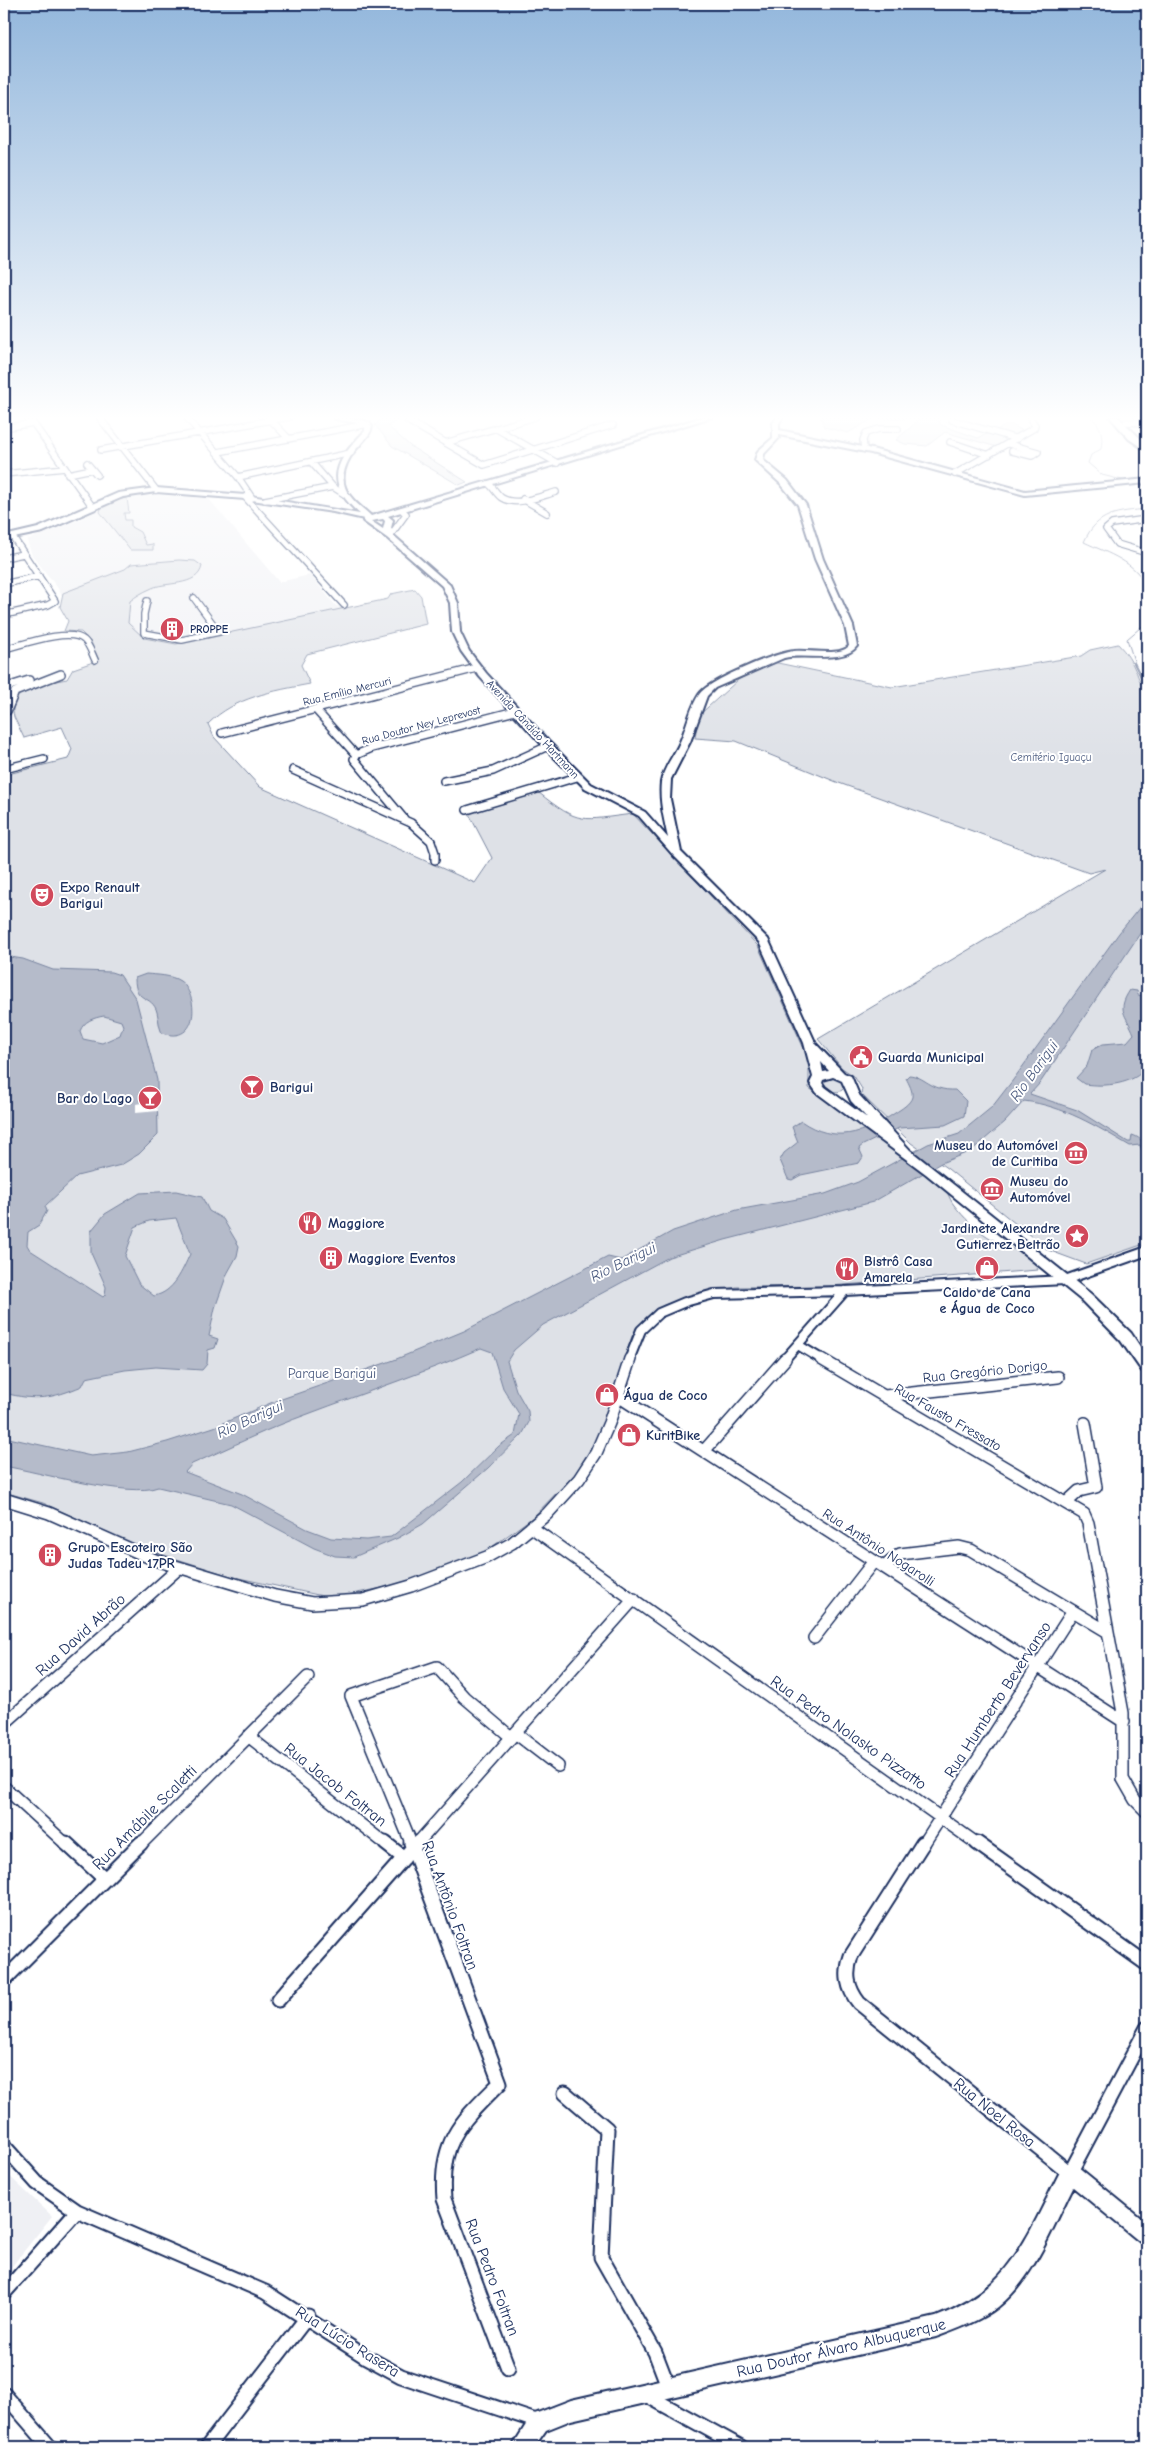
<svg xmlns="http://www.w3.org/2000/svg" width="1151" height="2451" font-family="'Comic Neue',sans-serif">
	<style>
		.built { fill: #eff0f4 }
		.green { fill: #dee1e7; stroke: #7c88a2 }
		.water { fill: #b5bbca; stroke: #77839f; fill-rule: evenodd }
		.pier { fill: #fff }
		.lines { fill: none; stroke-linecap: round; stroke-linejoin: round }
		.stream-far1 { stroke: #77839f; stroke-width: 1 }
		.stream { stroke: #77839f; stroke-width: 2 }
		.street-far4-casing { stroke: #1b2f5e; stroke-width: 8 }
		.street-far3-casing { stroke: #1b2f5e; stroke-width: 10 }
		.street-far2-casing { stroke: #1b2f5e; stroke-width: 12 }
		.street-far1-casing { stroke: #1b2f5e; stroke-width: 14 }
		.street-casing { stroke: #1b2f5e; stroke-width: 17 }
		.secondary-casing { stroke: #1b2f5e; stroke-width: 4 }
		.primary-casing { stroke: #1b2f5e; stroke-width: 4 }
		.street-far4 { stroke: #fff; stroke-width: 5.5 }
		.street-far3 { stroke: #fff; stroke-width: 7 }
		.street-far2 { stroke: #fff; stroke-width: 8 }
		.street-far1 { stroke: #fff; stroke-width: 11 }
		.street { stroke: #fff; stroke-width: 13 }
		.secondary { fill: #fff; fill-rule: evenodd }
		.primary { fill: #fff; fill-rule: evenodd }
		.labels { text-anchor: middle; stroke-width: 4; stroke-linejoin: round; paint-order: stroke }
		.far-poi-label { font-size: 11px; font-weight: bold; fill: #1b2f5e; stroke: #fff; text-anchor: start }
		.far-street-label { font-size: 11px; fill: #1b2f5e; stroke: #fff }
		.far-park-label { font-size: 11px; fill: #4c5c80; stroke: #fff }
		.poi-label { font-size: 14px; font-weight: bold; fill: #1b2f5e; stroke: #fff; text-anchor: start }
		.street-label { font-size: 14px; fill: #1b2f5e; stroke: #fff }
		.park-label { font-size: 14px; fill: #4c5c80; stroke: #fff }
		.water-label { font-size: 15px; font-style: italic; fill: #49597e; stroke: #fff }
		.near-street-label { font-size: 16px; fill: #1b2f5e; stroke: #fff }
	</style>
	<rect width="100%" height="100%" fill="#fff"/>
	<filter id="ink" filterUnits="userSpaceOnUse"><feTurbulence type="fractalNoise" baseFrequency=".02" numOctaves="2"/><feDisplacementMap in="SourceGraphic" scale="10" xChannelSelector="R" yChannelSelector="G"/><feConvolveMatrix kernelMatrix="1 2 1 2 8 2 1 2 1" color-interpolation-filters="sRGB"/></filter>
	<g filter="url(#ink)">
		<path class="built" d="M142,494L208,498L279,582L310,575L336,606L392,613L144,654L73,614L57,587L32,555L27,540L81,519L113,501Z
			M4,2171L52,2216L4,2276Z"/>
		<path class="green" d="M383,417H402L388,426L410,446L467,482L459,485L392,446L375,425Z
			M821,417H937L941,425L978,438L1010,424L1025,432L997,447L945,432L927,446L905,444L896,440L920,419L874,418L848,433L824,427Z
			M127,498L129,513H124L125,520H131V527L140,532L146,545L153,544V550H130L100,512L101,508L113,501Z
			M179,560L195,561L202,566C198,588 163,581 150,589C143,592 136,596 130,601L128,623L144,638L176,644L388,599L391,594L415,589L421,596L426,624L307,654L301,665L310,684C273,691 235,697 208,724L214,737L260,787L475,883L492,858L468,812L538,792C580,826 582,820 633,814L758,946L809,1060V1088C854,1118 898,1149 940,1183C947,1188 949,1199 954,1205C974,1231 999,1247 1030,1254L1038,1270L830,1286L737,1287L693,1295L664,1305L646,1317L632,1336L600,1433L575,1474L533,1517L485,1552L407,1583L332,1598L234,1577L142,1548L43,1503L4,1492V775L68,759L72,749L62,727L24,738C21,731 17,724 14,717C5,686 48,683 67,679L73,669L99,660L91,642L81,632L64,631L68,621L60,607L63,593L125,569L131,564Z
			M1118,644C1134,660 1142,684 1147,706V1243L1086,1264L1048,1250L948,1169L911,1143L861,1094L862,1089L854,1076L842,1068L818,1039L1105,869L1089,873L839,783L736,741L695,738L698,716L738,680L773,662L892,687L1081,656L1090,650Z
			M827,1076L840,1077L846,1086C839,1096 830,1091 821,1086V1079Z"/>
		<path class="water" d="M1147,882V923L1040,1083L1030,1094L1077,1110L1128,1142H1131L1132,1135C1146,1139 1147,1151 1147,1163L1140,1145L1130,1146C1096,1126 1064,1106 1024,1101L1005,1122L971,1151L941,1163L873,1202L725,1240L669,1257L543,1325L514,1350L507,1361L516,1390L528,1411L529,1422L522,1435L488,1468L423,1524L398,1538L354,1557L335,1556L314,1548L231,1504L158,1487C130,1498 38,1472 4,1466V1437L91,1456L128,1452L167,1442L214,1427L273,1402L394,1360L464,1331L608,1257L621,1260L673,1231L737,1210L825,1194L858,1182L928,1144L959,1134L992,1107L1013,1080L1119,933L1140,907L1146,894ZM481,1348L492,1352L503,1388L519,1414L515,1435L499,1446L462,1482L391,1537L366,1540L331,1538L307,1529L242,1494L185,1472L192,1464C231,1447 269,1428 308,1414C366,1392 424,1373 481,1348Z
			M4,956L23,959L53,970L111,972L120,975L136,999L157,1080L158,1135L139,1154L121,1165L77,1176L45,1206L47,1211L39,1225L28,1232L27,1245L30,1250L103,1297L105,1295L106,1287L91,1253V1231L105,1214L140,1193L176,1191L202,1197L209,1211L223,1219L239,1246L237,1256L227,1274L215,1308L209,1336L218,1339L215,1348L208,1350L207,1364L202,1370L156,1367L125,1370L86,1378L82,1386C51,1399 36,1401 4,1393ZM104,1016L121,1021L123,1026L120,1035L102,1043L83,1039L80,1031C84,1021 93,1018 104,1016ZM176,1218L190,1254C182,1271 174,1292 154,1296L139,1284L125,1256L135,1227L149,1221Z
			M146,974C157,975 171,975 180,981C199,994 200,1046 162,1033C158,1025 159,1017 156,1009C149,994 135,1003 135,978Z
			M1130,990L1137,991L1138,995L1143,996L1147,1004V1067C1133,1085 1105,1087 1084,1084L1076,1078L1087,1066L1092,1050L1103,1044L1127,1042L1134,1034C1126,1014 1116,1011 1130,990Z
			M909,1075C925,1076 930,1091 955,1090L966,1101L964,1116L945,1125L899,1128L863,1145L859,1148L863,1157L859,1163L801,1175L792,1180L788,1179L780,1160L784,1153L798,1142L792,1127L801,1121C834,1144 864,1134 895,1113C901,1109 910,1104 912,1097C913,1091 909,1084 906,1078Z"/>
		<path class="pier" d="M157,1092L158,1111L136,1113V1104L141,1103V1094Z"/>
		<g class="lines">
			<path class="stream-far1" d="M1091,417C1102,426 1103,436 1101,449L1091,455L1088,463L1102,475L1126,481
				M1136,484L1147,487
				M1147,509C1118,512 1097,512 1084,542C1109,554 1135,561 1147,587
				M1135,664L1127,639L1147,622"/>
			<path class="stream" d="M1134,663L1147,688"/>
			<g class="street-far4-casing">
				<path id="street-far4" d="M99,417L156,490
					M186,417L238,477L252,498
					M268,417L288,438
					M952,420L1017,439
					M408,421L484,465L613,425
					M1126,422L1147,423
					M4,428L33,423L92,506
					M495,428L557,463
					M950,442L989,455
					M445,443L535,417
					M1009,444L1038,452L1032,456L1012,451
					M864,449L863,440L866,433L879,429H898
					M101,450L289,417
					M218,452L368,424
					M87,463L97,475
					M312,463L333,487L344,494
					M4,474L65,468
					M68,474L92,469
					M955,474L1034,428L1035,425L1029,417
					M238,477L351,453
					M489,484C494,488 497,495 502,498C517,507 541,496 556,492
					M245,497L344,605
					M523,499L547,513
					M265,500L333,487
					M1147,519L1112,524L1106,529L1117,544L1147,553
					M390,536L406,514L402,510
					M4,558L23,554
					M4,584L39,576
					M147,601L144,614V633L182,640L219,632L194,598
					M4,615L48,605L55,601L13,537
					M4,649C21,645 70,627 84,640C89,644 92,654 95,660"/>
			</g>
			<g class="street-far3-casing">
				<path id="street-far3" d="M10,701L7,691L10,686L29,680
					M315,709L356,755
					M4,712L7,711L15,692L61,674
					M222,733L477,668
					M4,769L44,759
					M293,770L411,823L431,841L435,853V860
					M444,781L493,771L548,746
					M467,810L577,777
					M405,820L354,759L356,755L372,748L515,711"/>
			</g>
			<g class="street-far2-casing">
				<path id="street-far2" d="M798,1345L823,1360
					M629,1360L641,1330L659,1313L685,1302L714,1294L845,1291L1065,1280L1147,1251
					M784,1360L845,1291"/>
			</g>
			<g class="street-far1-casing">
				<path id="street-far1" d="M821,1359L1084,1514L1088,1523L1123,1713V1779L1135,1800L1147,1812
					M618,1396L1124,1722
					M885,1396L1058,1377
					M704,1451L785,1359
					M4,1499L49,1513L155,1560L275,1596L312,1603L363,1600L411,1586L487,1557L512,1543L547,1514L579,1479L596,1453L609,1423L630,1359
					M1067,1502L1079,1491L1096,1487L1085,1423
					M531,1527L979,1845
					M884,1567L900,1554L959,1547L971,1550L1108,1632
					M814,1638L874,1561
					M4,1724L178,1569
					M515,1733L558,1766
					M248,1736L387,1845
					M4,1787L67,1845
					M140,1845L308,1677
					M412,1845L351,1696L437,1667L464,1697L511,1737
					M416,1845L634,1599
					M923,1845L1073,1611"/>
			</g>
			<g class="street-casing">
				<path id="street" d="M66,1843L105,1879
					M385,1843L404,1858
					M411,1843L500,2083C461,2122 439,2140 444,2199L508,2368
					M923,1843L851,1956C845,1974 847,1988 859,2003L1070,2173L1147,2028
					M977,1843L1147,1964
					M4,1980L141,1843
					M278,2000L417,1843
					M565,2093L607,2129L601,2257L655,2352L668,2386
					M4,2146L37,2183L77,2211L265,2292L366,2357L401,2376L539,2422
					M4,2293L77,2211
					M4,2394L50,2447
					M646,2395L741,2447
					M207,2447L308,2316"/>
			</g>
			<g class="secondary-casing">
				<path id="secondary" d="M333,417L364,420L372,426C371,435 365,438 360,445C346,459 336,480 351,497C356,504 364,509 371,516L703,417H712L388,516L393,520L391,528L393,535L450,585L458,603L460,632L469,651L486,673L551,744L591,784L645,812L668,838C664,819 659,801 661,782C663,769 674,755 679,744C686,730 691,703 701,692C714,678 775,653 794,651C808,649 840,657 849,646L845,626L815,559L798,505L781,484L755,460L758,451L773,438V423L777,417H783L779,423V430L872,449L1025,491L1147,479V483L1025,495L871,453L779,435V438L764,454L763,460L787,480L806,505L823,559L853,626L857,646C844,664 805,653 784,658L715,688L707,696L690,742L671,779L670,799L681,852L768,939L816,1044L844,1073L851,1076L859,1095L910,1150L1091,1294L1131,1333L1147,1357V1372L1142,1371L1121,1341L1081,1300L926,1174L817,1093L810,1083L813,1077L804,1043L759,942L673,855L639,816L585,788L545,748L480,677L461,651L452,632L450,603L442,586L387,538L363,521L364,519L333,512L245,499L156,492L123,497L43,532L4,540V536L38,528L118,493L156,488L245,495L360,514C324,483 334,462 365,431V427L362,424L336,419ZM383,519L385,521L383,529L371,521ZM821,1062L829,1071L823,1072ZM833,1077L842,1081L851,1101L867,1118L825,1087L822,1083L823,1080Z
					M1070,2163L1077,2166L1147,2223V2245L1140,2242L1073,2187C1052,2228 1035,2277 998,2307C980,2321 957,2329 936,2337L571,2420L546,2430L534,2447H512L532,2415L571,2400L936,2317C1013,2288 1028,2233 1063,2166Z"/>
			</g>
			<g class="primary-casing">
				<path id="primary" d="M1110,417H1118L1147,445V451L1129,439Z"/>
			</g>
			<use href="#street-far4" class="street-far4"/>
			<use href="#street-far3" class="street-far3"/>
			<use href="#street-far2" class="street-far2"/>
			<use href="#street-far1" class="street-far1"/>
			<use href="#street" class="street"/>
			<use href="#secondary" class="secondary"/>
			<use href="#primary" class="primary"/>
		</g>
	</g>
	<linearGradient id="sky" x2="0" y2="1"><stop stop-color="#93b7dc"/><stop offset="0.55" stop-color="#fff"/><stop offset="1" stop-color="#fff" stop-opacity="0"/></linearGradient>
	<rect width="1151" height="760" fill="url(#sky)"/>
	<defs>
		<g id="building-disc" transform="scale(1.25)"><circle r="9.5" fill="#d1495b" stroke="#fff"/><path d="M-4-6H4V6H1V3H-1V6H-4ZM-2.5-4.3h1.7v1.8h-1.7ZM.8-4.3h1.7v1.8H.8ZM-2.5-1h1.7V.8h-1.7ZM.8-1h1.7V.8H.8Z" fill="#fff"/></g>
		<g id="theatre-disc" transform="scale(1.25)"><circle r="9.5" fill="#d1495b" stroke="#fff"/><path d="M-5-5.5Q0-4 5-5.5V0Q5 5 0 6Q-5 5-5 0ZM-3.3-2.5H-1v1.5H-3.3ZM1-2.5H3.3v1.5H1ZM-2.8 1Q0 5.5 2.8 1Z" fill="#fff"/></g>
		<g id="civic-disc" transform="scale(1.25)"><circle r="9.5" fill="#d1495b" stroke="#fff"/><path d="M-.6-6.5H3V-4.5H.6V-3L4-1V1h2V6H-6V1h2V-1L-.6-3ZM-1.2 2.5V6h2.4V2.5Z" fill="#fff"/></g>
		<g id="bar-disc" transform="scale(1.25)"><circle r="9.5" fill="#d1495b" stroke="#fff"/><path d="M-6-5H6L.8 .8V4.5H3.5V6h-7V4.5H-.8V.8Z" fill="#fff"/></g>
		<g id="museum-disc" transform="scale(1.25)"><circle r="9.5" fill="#d1495b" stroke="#fff"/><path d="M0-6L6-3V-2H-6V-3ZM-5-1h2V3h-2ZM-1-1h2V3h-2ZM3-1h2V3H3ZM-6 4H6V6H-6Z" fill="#fff"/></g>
		<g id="restaurant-disc" transform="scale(1.25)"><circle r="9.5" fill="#d1495b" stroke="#fff"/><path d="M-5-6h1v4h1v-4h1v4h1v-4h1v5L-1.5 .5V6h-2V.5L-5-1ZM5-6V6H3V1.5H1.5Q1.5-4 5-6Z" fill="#fff"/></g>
		<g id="sight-disc" transform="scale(1.25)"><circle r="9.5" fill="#d1495b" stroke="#fff"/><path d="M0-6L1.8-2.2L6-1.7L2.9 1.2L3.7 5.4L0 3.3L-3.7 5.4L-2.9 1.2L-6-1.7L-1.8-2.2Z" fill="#fff"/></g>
		<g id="shop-disc" transform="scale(1.25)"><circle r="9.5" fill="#d1495b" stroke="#fff"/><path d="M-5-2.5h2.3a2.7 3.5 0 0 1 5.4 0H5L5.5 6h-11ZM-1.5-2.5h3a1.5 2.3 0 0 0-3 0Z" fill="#fff"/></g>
	</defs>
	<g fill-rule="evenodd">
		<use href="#building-disc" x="172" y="629"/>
		<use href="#theatre-disc" x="42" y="895"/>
		<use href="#civic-disc" x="861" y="1057"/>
		<use href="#bar-disc" x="252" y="1087"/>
		<use href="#bar-disc" x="150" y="1098"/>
		<use href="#museum-disc" x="1076" y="1153"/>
		<use href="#museum-disc" x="992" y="1189"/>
		<use href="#restaurant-disc" x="310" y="1223"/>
		<use href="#sight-disc" x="1077" y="1236"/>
		<use href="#building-disc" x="331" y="1258"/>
		<use href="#shop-disc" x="987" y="1268"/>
		<use href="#restaurant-disc" x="847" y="1269"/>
		<use href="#shop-disc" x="607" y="1395"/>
		<use href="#shop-disc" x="629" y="1435"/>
		<use href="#building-disc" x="50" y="1555"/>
	</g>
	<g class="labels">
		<g class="far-poi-label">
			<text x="190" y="633">PROPPE</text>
		</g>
		<g class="far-street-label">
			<text transform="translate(347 691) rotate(-14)" y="4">Rua Emílio Mercuri</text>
			<text transform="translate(421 725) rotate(-15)" y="4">Rua Doutor Ney Leprevost</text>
			<text transform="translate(533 729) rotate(47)" y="4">Avenida Cândido Hartmann</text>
		</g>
		<g class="far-park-label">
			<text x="1051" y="761">Cemitério Iguaçu</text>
		</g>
		<g class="poi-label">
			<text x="60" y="892">Expo Renault<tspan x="60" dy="16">Barigui</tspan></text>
			<text x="878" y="1062">Guarda Municipal</text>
			<text x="270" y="1092">Barigui</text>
			<text x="132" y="1103" text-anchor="end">Bar do Lago</text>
			<text x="1058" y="1150" text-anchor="end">Museu do Automóvel<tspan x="1058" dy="16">de Curitiba</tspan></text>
			<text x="1010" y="1186">Museu do<tspan x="1010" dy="16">Automóvel</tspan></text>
			<text x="328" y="1228">Maggiore</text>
			<text x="1060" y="1233" text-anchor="end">Jardinete Alexandre<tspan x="1060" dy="16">Gutierrez Beltrão</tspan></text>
			<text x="348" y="1263">Maggiore Eventos</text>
			<text x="864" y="1266">Bistrô Casa<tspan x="864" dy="16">Amarela</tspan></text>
			<text x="987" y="1297" text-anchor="middle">Caldo de Cana<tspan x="987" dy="16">e Água de Coco</tspan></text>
			<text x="624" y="1400">Água de Coco</text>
			<text x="646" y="1440">KuritBike</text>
			<text x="68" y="1552">Grupo Escoteiro São<tspan x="68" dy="16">Judas Tadeu 17PR</tspan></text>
		</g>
		<g class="street-label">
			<text transform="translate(985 1371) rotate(-6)" y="5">Rua Gregório Dorigo</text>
			<text transform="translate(948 1417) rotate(30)" y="5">Rua Fausto Fressato</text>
			<text transform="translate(879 1547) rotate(33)" y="5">Rua Antônio Nogarolli</text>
		</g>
		<g class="park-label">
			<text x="332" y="1378">Parque Barigui</text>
		</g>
		<g class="water-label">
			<text transform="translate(1034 1071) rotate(-54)" y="5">Rio Barigui</text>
			<text transform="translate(623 1262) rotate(-26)" y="5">Rio Barigui</text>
			<text transform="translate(250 1419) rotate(-24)" y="5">Rio Barigui</text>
		</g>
		<g class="near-street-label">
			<text transform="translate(80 1634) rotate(-42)" y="6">Rua David Abrão</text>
			<text transform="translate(997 1699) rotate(-57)" y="6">Rua Humberto Bevervanso</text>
			<text transform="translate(849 1732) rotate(35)" y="6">Rua Pedro Nolasko Pizzatto</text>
			<text transform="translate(336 1784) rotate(38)" y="6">Rua Jacob Foltran</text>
			<text transform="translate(144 1817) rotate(-45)" y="6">Rua Amábile Scaletti</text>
			<text transform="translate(451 1905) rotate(70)" y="6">Rua Antônio Foltran</text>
			<text transform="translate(995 2112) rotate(39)" y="6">Rua Noel Rosa</text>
			<text transform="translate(493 2277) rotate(69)" y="6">Rua Pedro Foltran</text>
			<text transform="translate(348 2341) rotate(32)" y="6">Rua Lúcio Rasera</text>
			<text transform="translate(841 2347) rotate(-13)" y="6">Rua Doutor Álvaro Albuquerque</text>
		</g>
	</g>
	<rect width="1151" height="2451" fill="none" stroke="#fff" stroke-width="20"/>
	<rect x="10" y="10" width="1131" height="2431" fill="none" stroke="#1b2f5e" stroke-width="2" filter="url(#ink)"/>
</svg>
